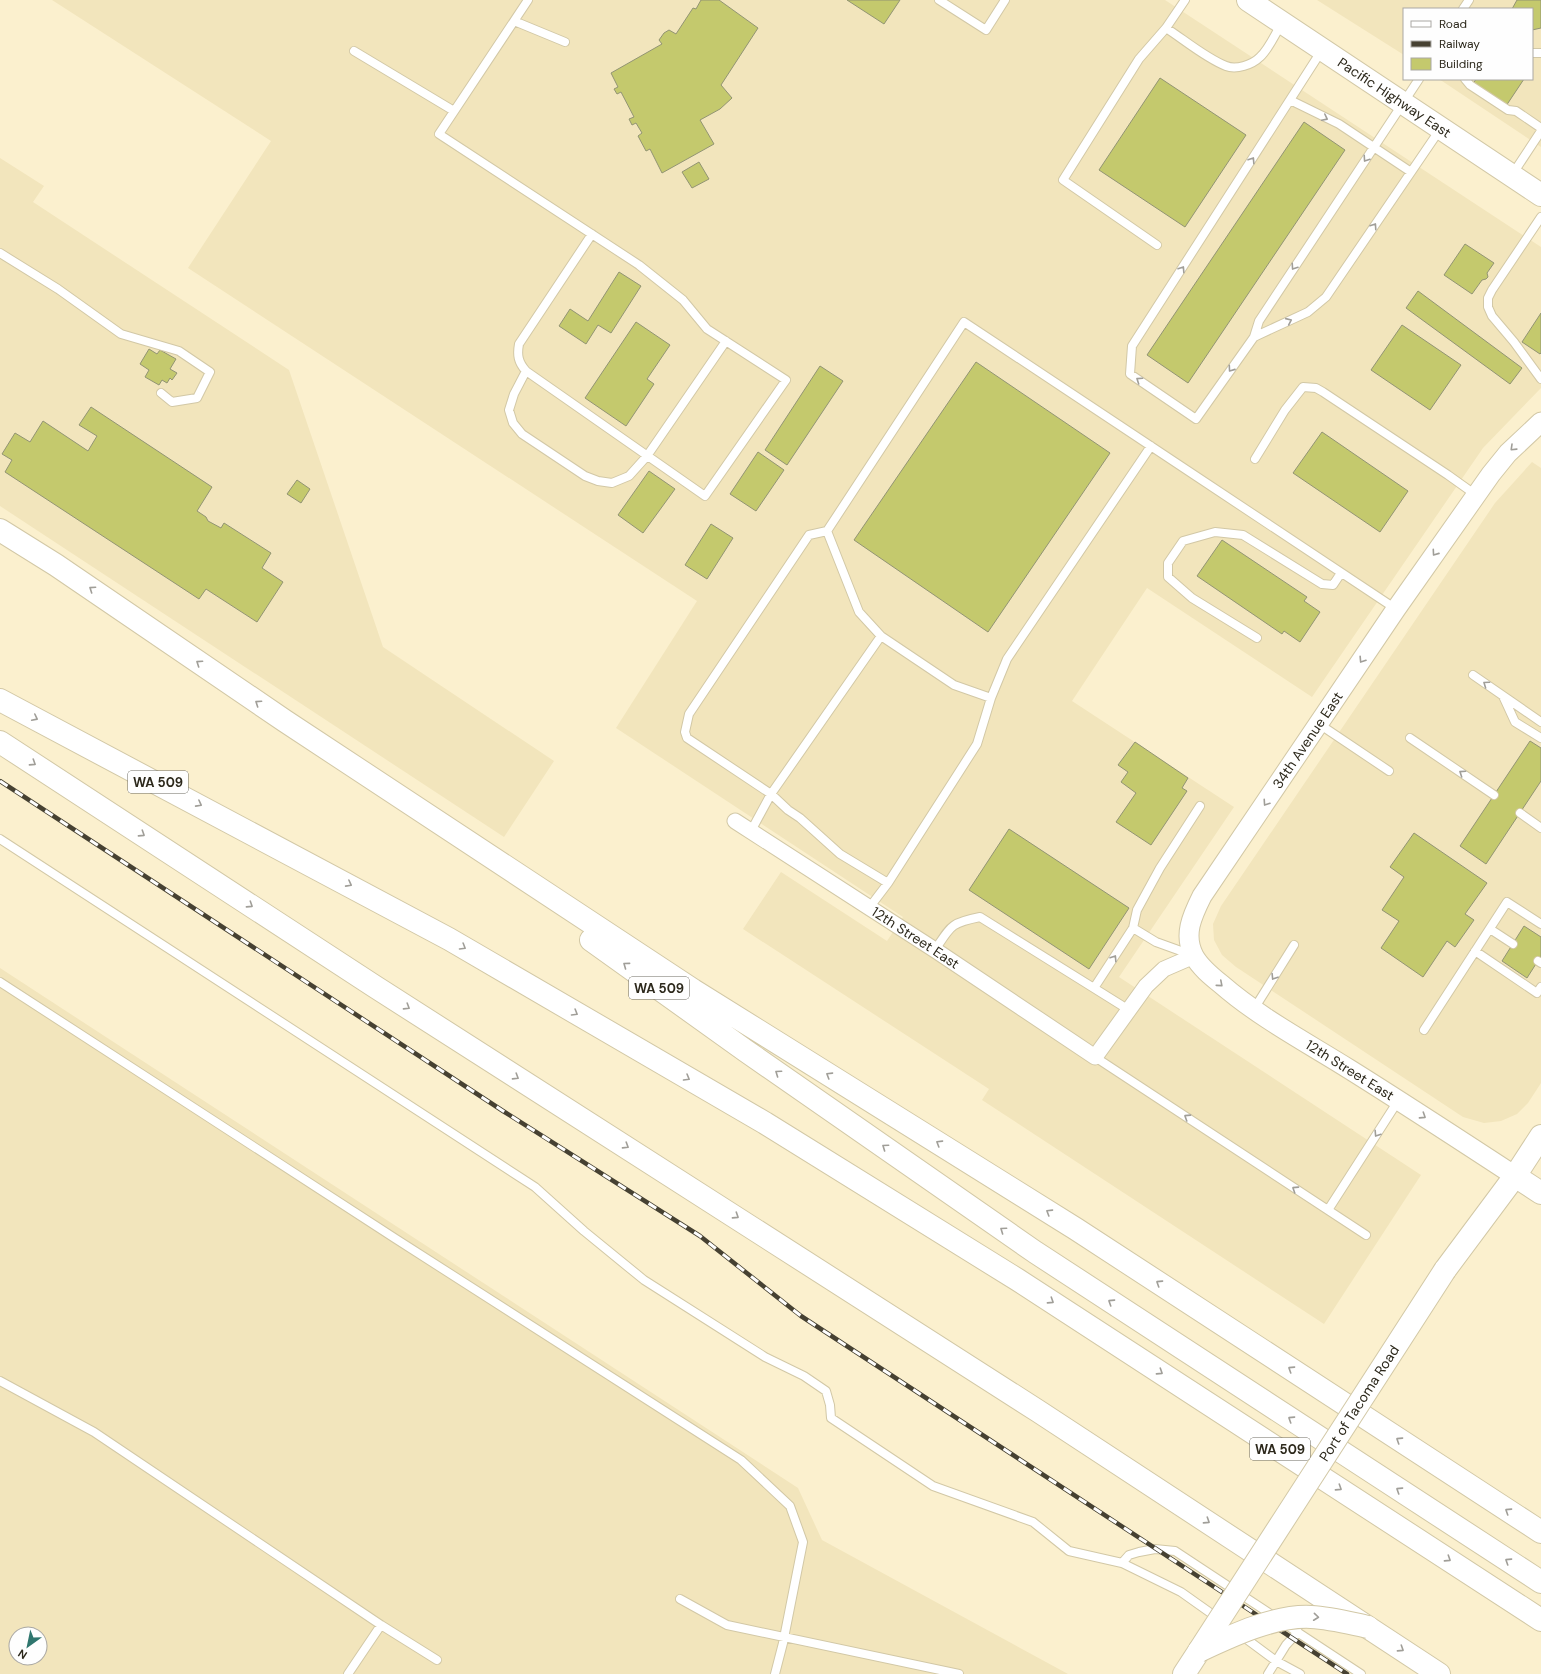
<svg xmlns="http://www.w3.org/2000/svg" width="1541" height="1674" font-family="'DM Sans',sans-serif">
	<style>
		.built { fill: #f2e5bc; fill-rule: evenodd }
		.building { fill: #c4c96d; stroke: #929473 }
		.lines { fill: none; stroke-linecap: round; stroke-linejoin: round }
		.service-casing { stroke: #d2c8a6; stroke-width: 10 }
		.minor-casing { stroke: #d2c8a6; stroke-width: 17 }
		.tertiary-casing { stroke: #d2c8a6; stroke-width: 21 }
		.secondary-casing { stroke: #d2c8a6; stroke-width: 24 }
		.trunk-casing { stroke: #d2c8a6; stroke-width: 24 }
		.service { stroke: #fff; stroke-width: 8 }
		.minor { stroke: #fff; stroke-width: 15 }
		.tertiary { stroke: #fff; stroke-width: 19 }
		.secondary { stroke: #fff; stroke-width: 22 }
		.trunk { stroke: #fff; stroke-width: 22 }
		.rail-casing { stroke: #464132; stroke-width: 4.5 }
		.rail { stroke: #fefefe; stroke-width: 3; stroke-dasharray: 9; stroke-linecap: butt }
		.secondary-bridge-casing { stroke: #d2c8a6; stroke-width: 24; stroke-linecap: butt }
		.trunk-bridge-casing { stroke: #d2c8a6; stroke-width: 24; stroke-linecap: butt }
		.secondary-bridge { stroke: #fff; stroke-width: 22 }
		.trunk-bridge { stroke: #fff; stroke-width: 22 }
		.oneway { stroke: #a09e98 }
		.labels { text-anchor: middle; stroke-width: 3; stroke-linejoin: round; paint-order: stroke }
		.shield { fill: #fefefe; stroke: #6b685f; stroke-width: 1 }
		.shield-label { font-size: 13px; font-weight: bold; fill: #2c281b }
		.street-label { font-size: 14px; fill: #2c281b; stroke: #fefefe }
	</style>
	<rect width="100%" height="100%" fill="#fbf0ce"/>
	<path class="built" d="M52,0H1165L1541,247V388L1483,448L1312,697L1147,588L1072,701L1234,807L1119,977L1421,1175L1324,1324L982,1100L989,1089L743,929L781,872L887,941L903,917L616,728L697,601L188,268L271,141Z
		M1317,0H1541V147L1439,79H1532V9H1404V55Z
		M0,158L44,186L33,202L289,370L383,647L554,761L504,837L0,506Z
		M1532,462L1541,468V1083L1528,1103L1517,1114L1501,1121L1484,1123L1463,1117L1236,967L1222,955L1214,940L1213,924L1221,906L1495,503Z
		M0,968L798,1488L822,1540L1068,1674H0ZM16,1634H40V1658H16Z"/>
	<path class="building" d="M701,0H719L758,28L721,85L732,98L720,109L700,120L714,144L662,173L650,149L646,151L638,136L642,133L636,123L632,125L629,119L634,117L621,92L617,94L614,89L618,87L611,73L662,44L659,40L664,33L669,30L676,34L693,8L696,9Z
		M847,0H900L884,24Z
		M1517,0H1541V28L1532,30V9H1512Z
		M1160,78L1246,135L1185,227L1099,170Z
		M1476,79H1524L1506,106L1473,84Z
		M1304,122L1345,150L1188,383L1147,355Z
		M699,162L709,179L692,188L682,172Z
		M1465,244L1494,263L1487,273L1488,277L1486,279L1482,280L1472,294L1444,275Z
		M619,272L641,286L611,333L598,325L586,344L559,326L570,309L588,321Z
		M1418,291L1522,368L1510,384L1406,308Z
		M1541,313V353L1540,354L1522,342Z
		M636,322L670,345L647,379L654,384L626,426L585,398Z
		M1402,325L1461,365L1430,410L1371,370Z
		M149,349L157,354L160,350L176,359L170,369L177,373L172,380L170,378L167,383L162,380L159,385L145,377L149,370L140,364Z
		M976,362L1110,453L988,632L854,540Z
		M820,366L843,381L787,465L765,450Z
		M91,407L212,487L197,511L206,517L208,521L221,528L224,523L271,553L262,568L283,582L257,622L206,589L199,599L5,472L12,460L2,454L15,433L30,442L43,421L88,451L97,436L79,425Z
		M1322,432L1408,491L1380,532L1293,473Z
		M758,452L784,470L756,511L730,494Z
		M649,471L675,489L643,533L618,515Z
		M297,480L310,489L301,503L287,494Z
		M711,524L733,538L707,579L685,565Z
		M1222,540L1307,597L1304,601L1320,612L1300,642L1284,631L1282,634L1197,576Z
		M1530,741L1541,748V781L1486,864L1460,846Z
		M1135,742L1188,778L1182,788L1187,791L1151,845L1116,822L1136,793L1121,782L1128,772L1118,765Z
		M1009,829L1129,908L1089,969L969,890Z
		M1414,833L1487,883L1465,914L1474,920L1455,947L1447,941L1423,977L1381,948L1399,921L1382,910L1404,877L1390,867Z
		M1524,926L1541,937V956L1527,978L1502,961Z"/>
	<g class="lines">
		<g class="service-casing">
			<path id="service" d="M528,0L439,134L639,265L683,300L707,329L786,380L705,496L526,371C518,362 517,355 519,344L592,234
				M939,0L986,30L1005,0
				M1185,0L1166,28C1183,39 1207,59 1226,66C1236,70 1252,65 1260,57C1269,49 1275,34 1282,23
				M1463,9L1469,0
				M514,21L565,42
				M1322,50L1132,346L1130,374L1196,419L1254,337L1259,321L1419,79
				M354,51L454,111
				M1532,53H1541
				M1465,79L1470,85L1508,110L1516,111L1541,128
				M1290,100L1339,124L1411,172
				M1512,175L1541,131
				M1541,217L1492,290L1488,298V307L1492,316L1514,342L1541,379
				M1157,245L1063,180L1139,59L1166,28
				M0,253L58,289L121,334L179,351L210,372L197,398L172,402L161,393
				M1254,337L1308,312L1326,297L1441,128
				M526,371L514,394L509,410L513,423L522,434L585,476L598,481L612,483L629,476L647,456L726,341
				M1151,446L1007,659L991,698L977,744L888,883L840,854L800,818L788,810L771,794L687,738L685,732L689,714L809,535L827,531L964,322C1108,418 1252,513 1396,609
				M1255,459L1285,410L1303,387L1316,388L1323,392L1448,475L1476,495
				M827,531L859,612L881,636L954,685L991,698
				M1257,638L1192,598L1168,577V563L1183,541L1215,532L1243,535L1322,584L1333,585L1341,573
				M1473,675L1541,722
				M1503,696L1515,722L1541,738
				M1319,724L1389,771
				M1410,738L1494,795
				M1520,813L1541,828
				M751,831L771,794L881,636
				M0,839L535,1187L584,1231L644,1280L765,1357L804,1376L826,1391L830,1405L831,1418L933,1486L1033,1522L1069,1551L1122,1563L1181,1592L1219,1619
				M869,908L888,883
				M1133,928L1156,942L1192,955
				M1490,929L1513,944
				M935,950C951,926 950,923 980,917L1129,1010
				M1475,951L1537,993L1541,987
				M1538,961L1541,963
				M0,982L396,1239L741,1460L790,1506L803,1542L783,1643L775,1674
				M1094,988L1133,928L1137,910L1160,868L1200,806
				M1254,1009L1294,945
				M1424,1030L1507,902L1541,924
				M1095,1057L1366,1235
				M1328,1210L1398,1101
				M0,1381L94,1432L381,1625L437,1660
				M1122,1563L1129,1555L1139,1552L1155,1549L1175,1551L1275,1617
				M680,1599L727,1625L959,1674
				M1285,1624L1361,1674
				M1241,1635L1276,1661L1300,1674
				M348,1674L381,1625
				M1268,1674L1286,1645L1298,1632"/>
		</g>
		<g class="minor-casing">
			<g id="minor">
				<path id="s1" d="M735,821L935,950L1095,1057L1146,986L1164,969L1194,956"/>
			</g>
		</g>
		<g class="tertiary-casing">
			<g id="tertiary">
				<path id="s2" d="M1515,1176C1460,1140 1405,1104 1349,1069C1306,1042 1260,1018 1221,984C1211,976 1200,967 1194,956C1183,935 1192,916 1202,896L1396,609L1491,474L1508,453L1541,422"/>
			</g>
		</g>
		<g class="secondary-casing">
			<g id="secondary">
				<path id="s3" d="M1248,0L1541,195"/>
				<path d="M1445,1270L1515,1176L1541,1136"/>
				<path d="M1184,1674L1199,1651"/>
			</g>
		</g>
		<g class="trunk-casing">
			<path id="trunk" d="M0,530L56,565L285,721L693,990L1076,1229L1541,1532
				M0,700L449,939L765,1123L1018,1280L1541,1620
				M0,742L374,986L1038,1411L1439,1674
				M591,940L746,1051L1035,1252L1541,1582
				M1515,1176L1541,1193"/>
		</g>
		<use href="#service" class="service"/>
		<use href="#minor" class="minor"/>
		<use href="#tertiary" class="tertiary"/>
		<use href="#secondary" class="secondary"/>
		<use href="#trunk" class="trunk"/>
		<g class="rail-casing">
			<path id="rail" d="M0,781L503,1111L700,1236L801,1316L1347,1674"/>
		</g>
		<use href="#rail" class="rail"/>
		<g class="secondary-bridge-casing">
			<g id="secondary-bridge">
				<path id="s4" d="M1199,1651L1445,1270"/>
			</g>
		</g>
		<g class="trunk-bridge-casing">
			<path id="trunk-bridge" d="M1199,1651C1231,1636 1275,1615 1311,1617C1331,1618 1349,1623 1368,1627"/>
		</g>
		<use href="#secondary-bridge" class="secondary-bridge"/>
		<use href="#trunk-bridge" class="trunk-bridge"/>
	</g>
	<defs><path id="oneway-chevron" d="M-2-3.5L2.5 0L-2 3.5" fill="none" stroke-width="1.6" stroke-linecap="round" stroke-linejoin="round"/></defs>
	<g class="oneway">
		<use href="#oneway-chevron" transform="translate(1325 118) rotate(27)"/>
		<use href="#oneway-chevron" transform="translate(1366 159) rotate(124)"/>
		<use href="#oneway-chevron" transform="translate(1252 160) rotate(-57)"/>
		<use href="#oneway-chevron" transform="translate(1374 226) rotate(-56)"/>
		<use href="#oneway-chevron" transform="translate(1294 267) rotate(124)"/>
		<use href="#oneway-chevron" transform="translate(1182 269) rotate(-57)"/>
		<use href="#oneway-chevron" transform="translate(1289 321) rotate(-24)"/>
		<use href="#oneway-chevron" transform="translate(1231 369) rotate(125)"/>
		<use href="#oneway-chevron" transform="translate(1139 380) rotate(-146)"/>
		<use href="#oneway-chevron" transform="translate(1513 448) rotate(136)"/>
		<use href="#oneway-chevron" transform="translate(1435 553) rotate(125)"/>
		<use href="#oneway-chevron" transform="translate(92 589) rotate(-146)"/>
		<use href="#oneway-chevron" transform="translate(1362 660) rotate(123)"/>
		<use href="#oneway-chevron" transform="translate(199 663) rotate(-146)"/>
		<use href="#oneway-chevron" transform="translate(1486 684) rotate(-145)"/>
		<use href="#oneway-chevron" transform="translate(258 703) rotate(-146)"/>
		<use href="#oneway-chevron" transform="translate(35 718) rotate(27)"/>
		<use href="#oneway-chevron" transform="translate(33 763) rotate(33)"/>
		<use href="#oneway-chevron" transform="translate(1462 773) rotate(-146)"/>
		<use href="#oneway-chevron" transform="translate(1266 803) rotate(124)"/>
		<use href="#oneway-chevron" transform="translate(199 804) rotate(28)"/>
		<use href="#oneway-chevron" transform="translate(142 834) rotate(33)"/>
		<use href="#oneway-chevron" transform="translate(349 884) rotate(28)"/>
		<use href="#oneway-chevron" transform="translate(250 905) rotate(33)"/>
		<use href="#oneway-chevron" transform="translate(463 947) rotate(31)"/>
		<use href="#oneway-chevron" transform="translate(1114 958) rotate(-57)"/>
		<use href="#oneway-chevron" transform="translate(626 965) rotate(-144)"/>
		<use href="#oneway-chevron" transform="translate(1274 977) rotate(122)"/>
		<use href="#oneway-chevron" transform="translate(1220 984) rotate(41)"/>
		<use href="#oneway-chevron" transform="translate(407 1007) rotate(32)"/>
		<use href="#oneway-chevron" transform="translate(575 1013) rotate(31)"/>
		<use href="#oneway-chevron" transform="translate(778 1073) rotate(-145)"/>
		<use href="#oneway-chevron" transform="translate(829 1075) rotate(-148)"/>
		<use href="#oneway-chevron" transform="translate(516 1077) rotate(32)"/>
		<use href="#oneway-chevron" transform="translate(687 1078) rotate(30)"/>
		<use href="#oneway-chevron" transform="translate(1423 1116) rotate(33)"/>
		<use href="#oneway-chevron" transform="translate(1187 1117) rotate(-147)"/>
		<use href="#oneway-chevron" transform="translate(1377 1134) rotate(123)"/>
		<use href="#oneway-chevron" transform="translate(939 1143) rotate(-148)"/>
		<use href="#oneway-chevron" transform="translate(626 1146) rotate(32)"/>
		<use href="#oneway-chevron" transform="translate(885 1147) rotate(-145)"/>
		<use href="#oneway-chevron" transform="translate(1295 1189) rotate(-147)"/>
		<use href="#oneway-chevron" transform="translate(1049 1212) rotate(-148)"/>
		<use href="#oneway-chevron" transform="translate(736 1216) rotate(33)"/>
		<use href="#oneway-chevron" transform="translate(1003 1230) rotate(-145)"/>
		<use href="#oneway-chevron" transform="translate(1159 1283) rotate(-147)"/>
		<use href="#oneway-chevron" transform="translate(1051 1301) rotate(33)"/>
		<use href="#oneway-chevron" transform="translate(1111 1302) rotate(-147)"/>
		<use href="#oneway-chevron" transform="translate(1291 1369) rotate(-147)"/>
		<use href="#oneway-chevron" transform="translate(1160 1372) rotate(33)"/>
		<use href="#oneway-chevron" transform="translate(1291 1419) rotate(-147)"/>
		<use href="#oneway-chevron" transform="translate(1399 1440) rotate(-147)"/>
		<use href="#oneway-chevron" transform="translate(1339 1488) rotate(33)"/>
		<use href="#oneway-chevron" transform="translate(1399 1490) rotate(-147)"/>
		<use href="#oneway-chevron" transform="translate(1508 1511) rotate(-147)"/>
		<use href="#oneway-chevron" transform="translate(1207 1521) rotate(33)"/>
		<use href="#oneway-chevron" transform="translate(1448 1559) rotate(33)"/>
		<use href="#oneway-chevron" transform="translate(1508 1561) rotate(-147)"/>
		<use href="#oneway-chevron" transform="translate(1316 1617) rotate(6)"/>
		<use href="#oneway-chevron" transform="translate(1401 1649) rotate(33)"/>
	</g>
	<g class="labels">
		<g class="shield">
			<rect x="128" y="771" width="60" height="22" rx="3"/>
			<rect x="629" y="977" width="60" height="22" rx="3"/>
			<rect x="1250" y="1438" width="60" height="22" rx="3"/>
		</g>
		<g class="shield-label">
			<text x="158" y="787">WA 509</text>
			<text x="659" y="993">WA 509</text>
			<text x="1280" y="1454">WA 509</text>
		</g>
		<g class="street-label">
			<text dy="5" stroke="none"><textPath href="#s3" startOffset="176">Pacific Highway East</textPath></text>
			<text dy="5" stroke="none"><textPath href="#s2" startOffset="642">34th Avenue East</textPath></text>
			<text dy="5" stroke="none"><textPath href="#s1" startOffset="215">12th Street East</textPath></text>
			<text transform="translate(1350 1070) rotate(32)" y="5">12th Street East</text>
			<text dy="5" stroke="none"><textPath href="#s4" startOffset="295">Port of Tacoma Road</textPath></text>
		</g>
	</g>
	<rect x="1403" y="8" width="130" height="72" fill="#fefefe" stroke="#aaa8a3"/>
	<rect x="1411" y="21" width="20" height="6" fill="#ffffff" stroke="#aaa8a3"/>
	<text x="1439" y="28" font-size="12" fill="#2c281b">Road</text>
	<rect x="1411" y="41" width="20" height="6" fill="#464132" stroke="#aaa8a3"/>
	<text x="1439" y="48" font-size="12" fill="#2c281b">Railway</text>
	<rect x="1411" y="58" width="20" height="12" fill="#c4c96d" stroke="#aaa8a3"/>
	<text x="1439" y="68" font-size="12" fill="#2c281b">Building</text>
	<g transform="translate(28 1646) rotate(213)"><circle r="19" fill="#fefefe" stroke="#aaa8a3"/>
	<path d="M0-3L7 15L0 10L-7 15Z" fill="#2f766e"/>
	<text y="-6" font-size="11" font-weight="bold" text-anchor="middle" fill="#2c281b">N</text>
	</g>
</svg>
